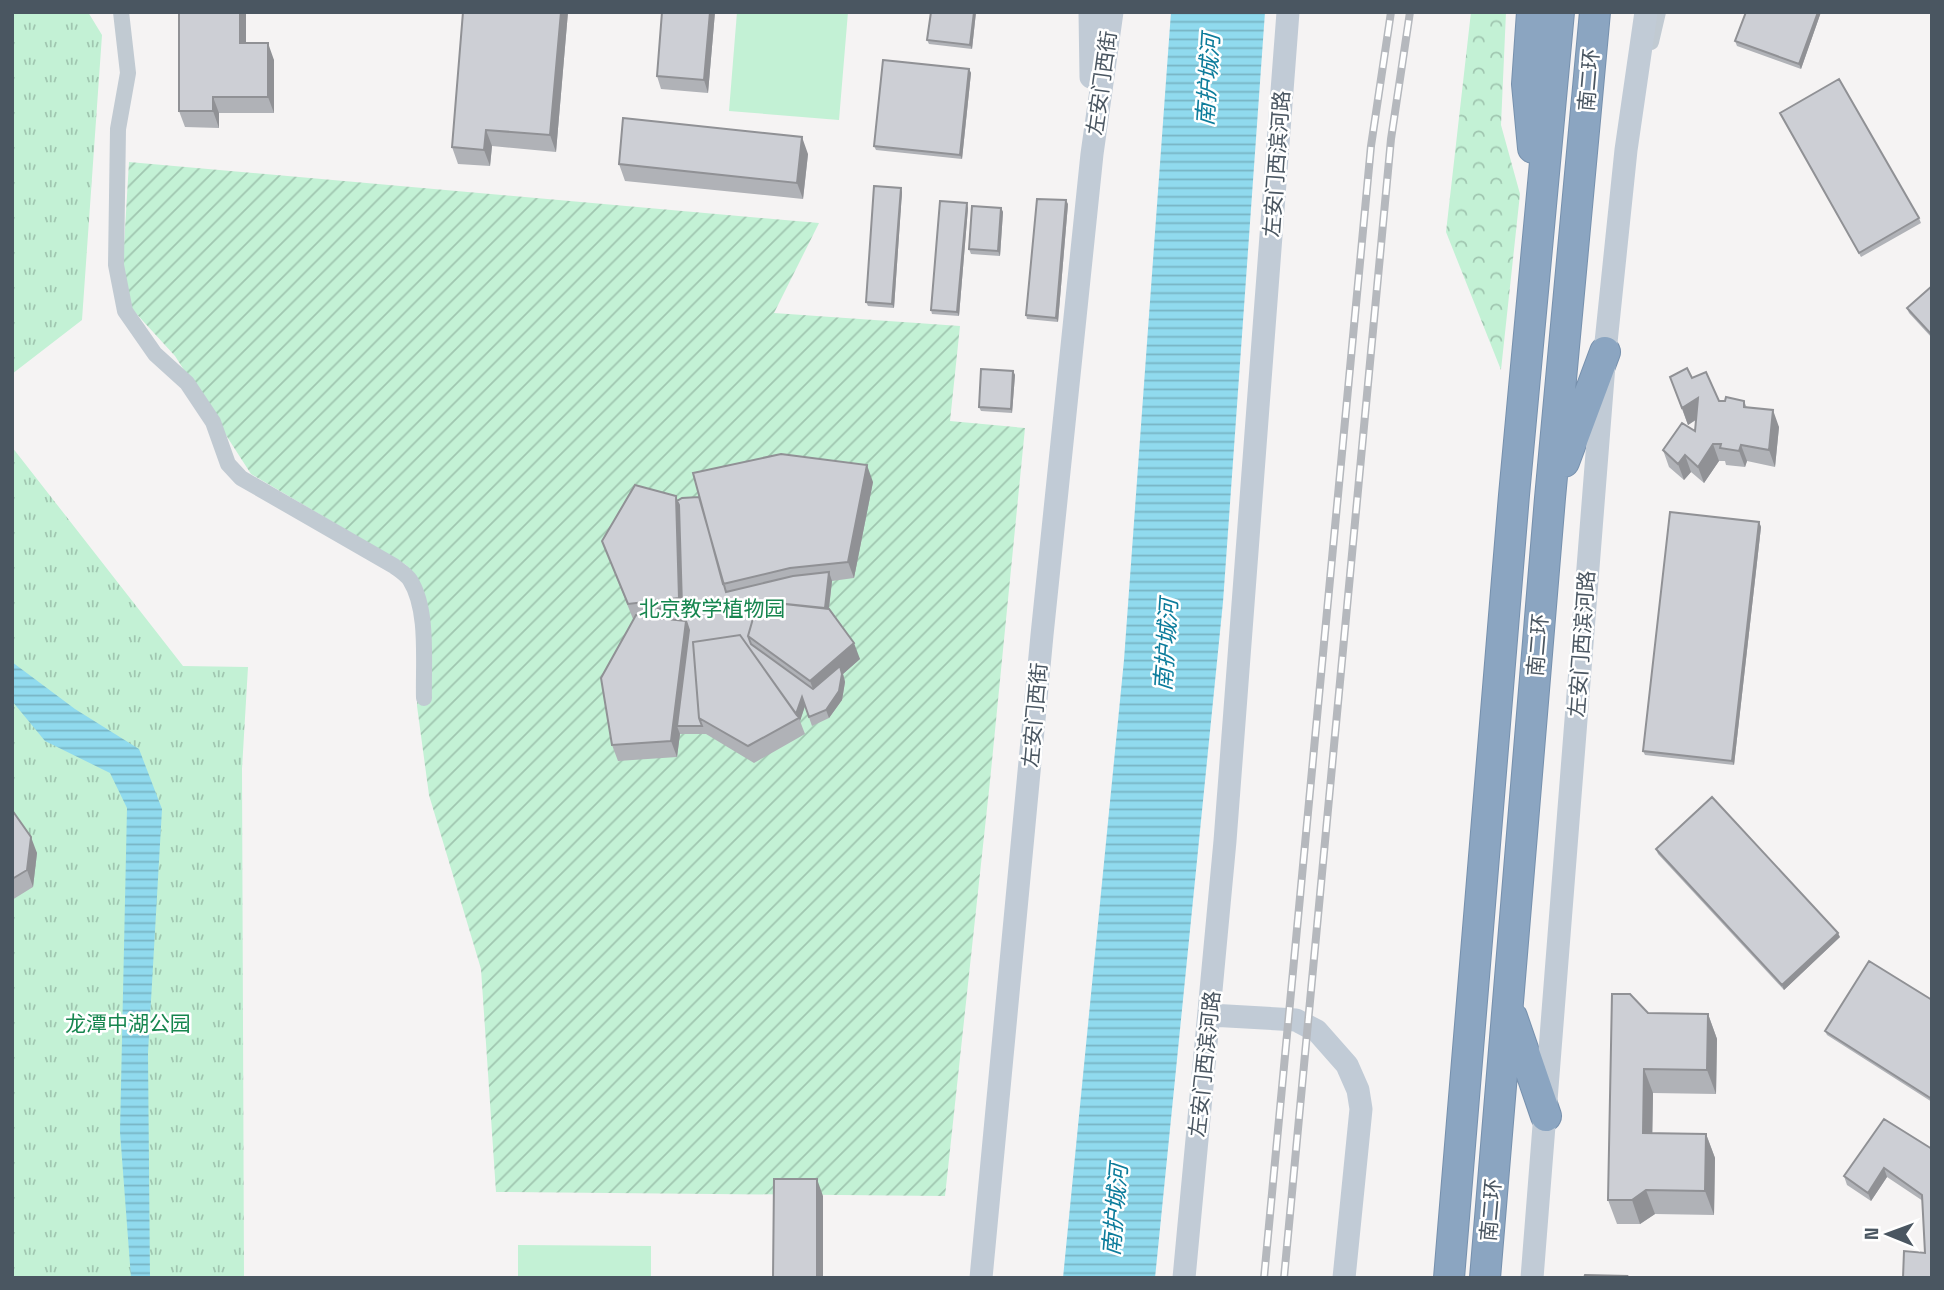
<svg xmlns="http://www.w3.org/2000/svg" width="1944" height="1290" font-family="'Space Grotesk','Noto Sans SC',sans-serif">
	<style>
		.grass { fill: #c3f1d5 }
		.forest { fill: url(#forest-crowns) }
		.park { fill: url(#park-tufts) }
		.garden { fill: url(#garden-furrows) }
		.water { fill: url(#water-rules) }
		.lines { fill: none; stroke-linecap: round; stroke-linejoin: round }
		.highway-casing { stroke: #7690ad; stroke-width: 32 }
		.street { stroke: #c1cad2; stroke-width: 16 }
		.secondary { stroke: #c1cbd6; stroke-width: 23 }
		.highway { stroke: #8ba5c1; stroke-width: 30 }
		.rail-casing { stroke: #b5b8bd; stroke-width: 8 }
		.rail { stroke: #fff; stroke-width: 5; stroke-dasharray: 16; stroke-linecap: butt }
		.wall { fill: #b0b2b7 }
		.shaded-wall { fill: #909195 }
		.building { fill: #cdcfd5; stroke: #909195; stroke-width: 2 }
		.labels { text-anchor: middle; stroke-width: 5; stroke-linejoin: round; paint-order: stroke }
		.street-label { font-size: 21px; fill: #4a5661; stroke: #fff }
		.park-label { font-size: 21px; fill: #17864f; stroke: #fff }
		.water-label { font-size: 23px; font-style: italic; fill: #0c7c9b; stroke: #fff }
	</style>
	<defs>
		<pattern id="forest-crowns" width="20" height="18" patternUnits="userSpaceOnUse" patternTransform="scale(1.75)"><rect width="20" height="18" fill="#c3f1d5"/><path d="M2 6a3 3 0 1 1 6 0M12 15a3 3 0 1 1 6 0" fill="none" stroke="#a0c6b0"/></pattern>
		<pattern id="park-tufts" width="24" height="20" patternUnits="userSpaceOnUse" patternTransform="scale(1.75)"><rect width="24" height="20" fill="#c3f1d5"/><path d="M3 7l-1-3M5 7V3M7 7l1-3M15 17l-1-3M17 17v-4M19 17l1-3" fill="none" stroke="#a0c6b0"/></pattern>
		<pattern id="garden-furrows" width="10" height="10" patternUnits="userSpaceOnUse" patternTransform="scale(1.75)"><rect width="10" height="10" fill="#c3f1d5"/><path d="M-1 1l2-2M0 10L10 0M9 11l2-2" fill="none" stroke="#a0c6b0"/></pattern>
		<pattern id="water-rules" width="6" height="5" patternUnits="userSpaceOnUse" patternTransform="scale(1.75)"><rect width="6" height="5" fill="#90daee"/><path d="M0 2.5h6" fill="none" stroke="#78b4c4"/></pattern>
	</defs>
	<rect width="100%" height="100%" fill="#f5f3f3"/>
	<path class="grass" d="M737,12H848L839,120L729,111Z
		M518,1245L651,1246V1278H518Z"/>
	<path class="forest" d="M1471,12H1506L1501,125L1520,194L1501,370L1446,232Z"/>
	<path class="park" d="M12,12H88L102,35L82,320L12,374Z
		M12,447L183,666L248,667L242,769L244,1278H12Z"/>
	<path class="garden" d="M129,162L819,223L774,313L960,326L950,421L1025,428L990,781L945,1196L496,1192L481,969L429,795L417,706L420,584L406,565L251,474L175,356L132,309L123,263Z"/>
	<path class="water" d="M1171,12H1265L1223,602L1155,1278H1063L1124,660Z
		M12,662L75,709L139,749L162,809L148,1053L150,1278H131L120,1132L127,808L110,773L45,741L12,701Z"/>
	<g class="lines">
		<g class="highway-casing">
			<path id="highway" d="M1532,12L1527,84L1533,148
				M1564,462L1605,352
				M1512,1017L1546,1116
				M1449,1278L1514,495L1559,12
				M1485,1278L1550,498L1595,12"/>
		</g>
		<path class="street" d="M121,12L128,73L118,129L116,265L125,311L155,354L187,383L213,422L228,464L241,478L394,566C399,570 406,574 410,580C429,610 423,663 424,698
			M1651,42L1658,12"/>
		<path class="secondary" d="M1090,12L1091,77
			M1210,1015L1296,1020L1317,1031L1347,1065L1358,1090L1361,1109L1344,1278
			M981,1278L1042,635L1092,154L1112,12
			M1184,1278L1225,841L1288,12
			M1532,1278L1605,352L1626,150L1646,12"/>
		<use href="#highway" class="highway"/>
		<g class="rail-casing">
			<path id="rail" d="M1264,1278L1371,146L1391,12
				M1284,1278L1391,139L1410,12"/>
		</g>
		<use href="#rail" class="rail"/>
	</g>
	<path class="wall" d="M463,12H568L556,152L492,146L490,166L458,164L452,147Z
		M662,12H715L708,93L661,89L657,76Z
		M976,12L972,49L929,44L927,40Z
		M1746,12H1821L1801,69L1737,46L1735,41Z
		M246,43L274,60V113H219V128L185,127L179,111Z
		M969,69L971,73L962,159L876,150L874,146Z
		M1780,113L1919,218L1921,223L1861,257Z
		M808,154L803,199L625,181L619,164Z
		M902,192L894,308L868,306L866,302Z
		M1068,204L1058,322L1027,319L1026,315Z
		M968,208L959,316L932,314L931,310Z
		M1001,208L1003,212L1000,256L971,254L969,249Z
		M1932,286V338L1909,313L1907,308Z
		M1013,371L1015,375L1012,413L981,411L979,407Z
		M1670,377L1692,378L1719,401H1744L1747,408L1779,427L1775,467L1747,461L1745,467L1726,465L1725,461H1719L1704,483L1691,472L1684,480L1669,467L1663,450L1695,431L1696,420L1688,425Z
		M873,482L854,578L832,581L829,609L860,659L843,674L845,682L842,700L829,718L812,726L805,706L800,721L805,734L754,763L706,734H680L677,757L618,761L612,745L633,619L602,541L676,496L677,501Z
		M1759,522L1761,527L1734,765L1645,755L1643,751Z
		M12,810L37,853L33,887L12,900Z
		M1656,849L1840,937L1784,990L1658,854Z
		M1932,1000V1102L1827,1035L1825,1031Z
		M1648,1013L1708,1014L1717,1039L1716,1094L1653,1093L1652,1133L1706,1134L1715,1158L1714,1215L1655,1214L1640,1224H1617L1608,1200Z
		M1932,1149L1925,1253L1923,1201L1887,1177L1871,1201L1847,1185L1844,1176Z"/>
	<path class="shaded-wall" d="M240,12H246V60L240,43Z
		M561,12H568L556,152L550,135Z
		M710,12H715L708,93L704,80Z
		M974,12H976L972,49L970,45Z
		M1818,12H1821L1801,69L1799,64Z
		M268,43L274,60V113L268,97Z
		M969,69L971,73L962,159L960,155Z
		M213,97L219,113V128L213,111Z
		M486,130L492,146L490,166L484,150Z
		M802,137L808,154L803,199L797,183Z
		M901,188L902,192L894,308L892,304Z
		M1066,200L1068,204L1058,322L1056,318Z
		M967,203L968,208L959,316L957,312Z
		M1001,208L1003,212L1000,256L998,251Z
		M1013,371L1015,375L1012,413L1011,409Z
		M1698,398L1704,414L1688,425L1682,408Z
		M1773,410L1779,427L1775,467L1769,450Z
		M1713,444L1719,461L1704,483L1698,467Z
		M1741,445L1747,461L1745,467L1739,451Z
		M1685,455L1691,472L1684,480L1678,464Z
		M867,465L873,482L854,578L848,562Z
		M676,496L682,513L685,614L679,598Z
		M1759,522L1761,527L1734,765L1732,761Z
		M829,572L832,581L827,624L824,616Z
		M686,621L692,638L677,726L680,734L677,757L671,741Z
		M854,643L860,659L843,674L845,682L842,700L829,718L826,710L816,697L810,681Z
		M802,697L805,706L800,721L799,718L795,717Z
		M31,837L37,853L33,887L27,870Z
		M1838,933L1840,937L1784,990L1782,985Z
		M1708,1014L1717,1039L1716,1094L1707,1070Z
		M1644,1069L1653,1093L1652,1157L1643,1133Z
		M1706,1134L1715,1158L1714,1215L1705,1191Z
		M1884,1168L1887,1177L1871,1201L1868,1193Z
		M817,1179L823,1196V1278H817Z
		M1646,1190L1655,1214L1640,1224L1632,1200Z"/>
	<path class="building" d="M179,12H240V43H268V97H213V111H179Z
		M463,12H561L550,135L486,130L484,150L452,147Z
		M662,12H710L704,80L657,76Z
		M931,12H974L970,45L927,40Z
		M1746,12H1818L1799,64L1735,41Z
		M883,60L969,69L960,155L874,146Z
		M1839,79L1919,218L1859,253L1780,113Z
		M623,118L802,137L797,183L619,164Z
		M874,186L901,188L892,304L866,302Z
		M1037,199L1066,200L1056,318L1026,315Z
		M940,201L967,203L957,312L931,310Z
		M972,206L1001,208L998,251L969,249Z
		M1932,286V335L1907,308Z
		M1687,368L1692,378L1706,372L1719,401H1725L1726,397L1744,401V407L1773,410L1769,450L1741,445L1739,451L1720,448L1721,444H1713L1698,467L1685,455L1678,464L1663,450L1682,423L1695,431L1698,398L1682,408L1670,377Z
		M981,369L1013,371L1011,409L979,407Z
		M781,454L867,465L848,562L790,568L723,584L693,473Z
		M635,485L676,496L679,598L628,604L602,541Z
		M699,497L726,592L793,576L829,572L825,608L758,601L748,636L751,644L813,689L840,666L842,674L839,691L826,710L809,717L802,697L796,714L740,635L693,642L699,718L702,726H677L689,630L686,621L658,618V609L682,606L679,505L677,501L682,498Z
		M1670,512L1759,522L1732,761L1643,751Z
		M758,601L829,609L854,643L810,681L748,636Z
		M636,615L686,621L671,741L612,745L601,678Z
		M740,635L799,718L748,746L699,718L693,642Z
		M1712,797L1838,933L1782,985L1656,849Z
		M12,810L31,837L27,870L12,879Z
		M1869,961L1932,1000V1099L1825,1031Z
		M1612,994H1630L1648,1013L1708,1014L1707,1070L1644,1069L1643,1133L1706,1134L1705,1191L1646,1190L1632,1200H1608Z
		M1884,1119L1932,1149V1278H1903L1904,1251L1925,1253L1922,1195L1884,1168L1868,1193L1844,1176Z
		M774,1179H817V1278H773Z
		M1585,1275L1627,1276L1626,1278H1584Z"/>
	<g class="labels">
		<g class="street-label">
			<text transform="translate(1589 80) rotate(-85)" y="7">南二环</text>
			<text transform="translate(1102 83) rotate(-82)" y="7">左安门西街</text>
			<text transform="translate(1277 164) rotate(-86)" y="7">左安门西滨河路</text>
			<text transform="translate(1582 644) rotate(-86)" y="7">左安门西滨河路</text>
			<text transform="translate(1538 645) rotate(-85)" y="7">南二环</text>
			<text transform="translate(1035 715) rotate(-85)" y="7">左安门西街</text>
			<text transform="translate(1205 1064) rotate(-84)" y="7">左安门西滨河路</text>
			<text transform="translate(1491 1210) rotate(-85)" y="7">南二环</text>
		</g>
		<g class="park-label">
			<text x="712" y="616">北京教学植物园</text>
			<text x="128" y="1031">龙潭中湖公园</text>
		</g>
		<g class="water-label">
			<text transform="translate(1208 80) rotate(-86)" y="8">南护城河</text>
			<text transform="translate(1166 645) rotate(-86)" y="8">南护城河</text>
			<text transform="translate(1115 1210) rotate(-85)" y="8">南护城河</text>
		</g>
	</g>
	<rect width="1944" height="1290" fill="none" stroke="#4a5661" stroke-width="28"/>
	<g transform="translate(1888 1234) rotate(271)" stroke="#ffffff" stroke-width="5" paint-order="stroke">
	<path d="M0-5L12 26L0 18L-12 26Z" fill="#4a5661"/>
	<text y="-10" font-size="19" font-weight="bold" text-anchor="middle" fill="#4a5661">N</text>
	</g>
</svg>
